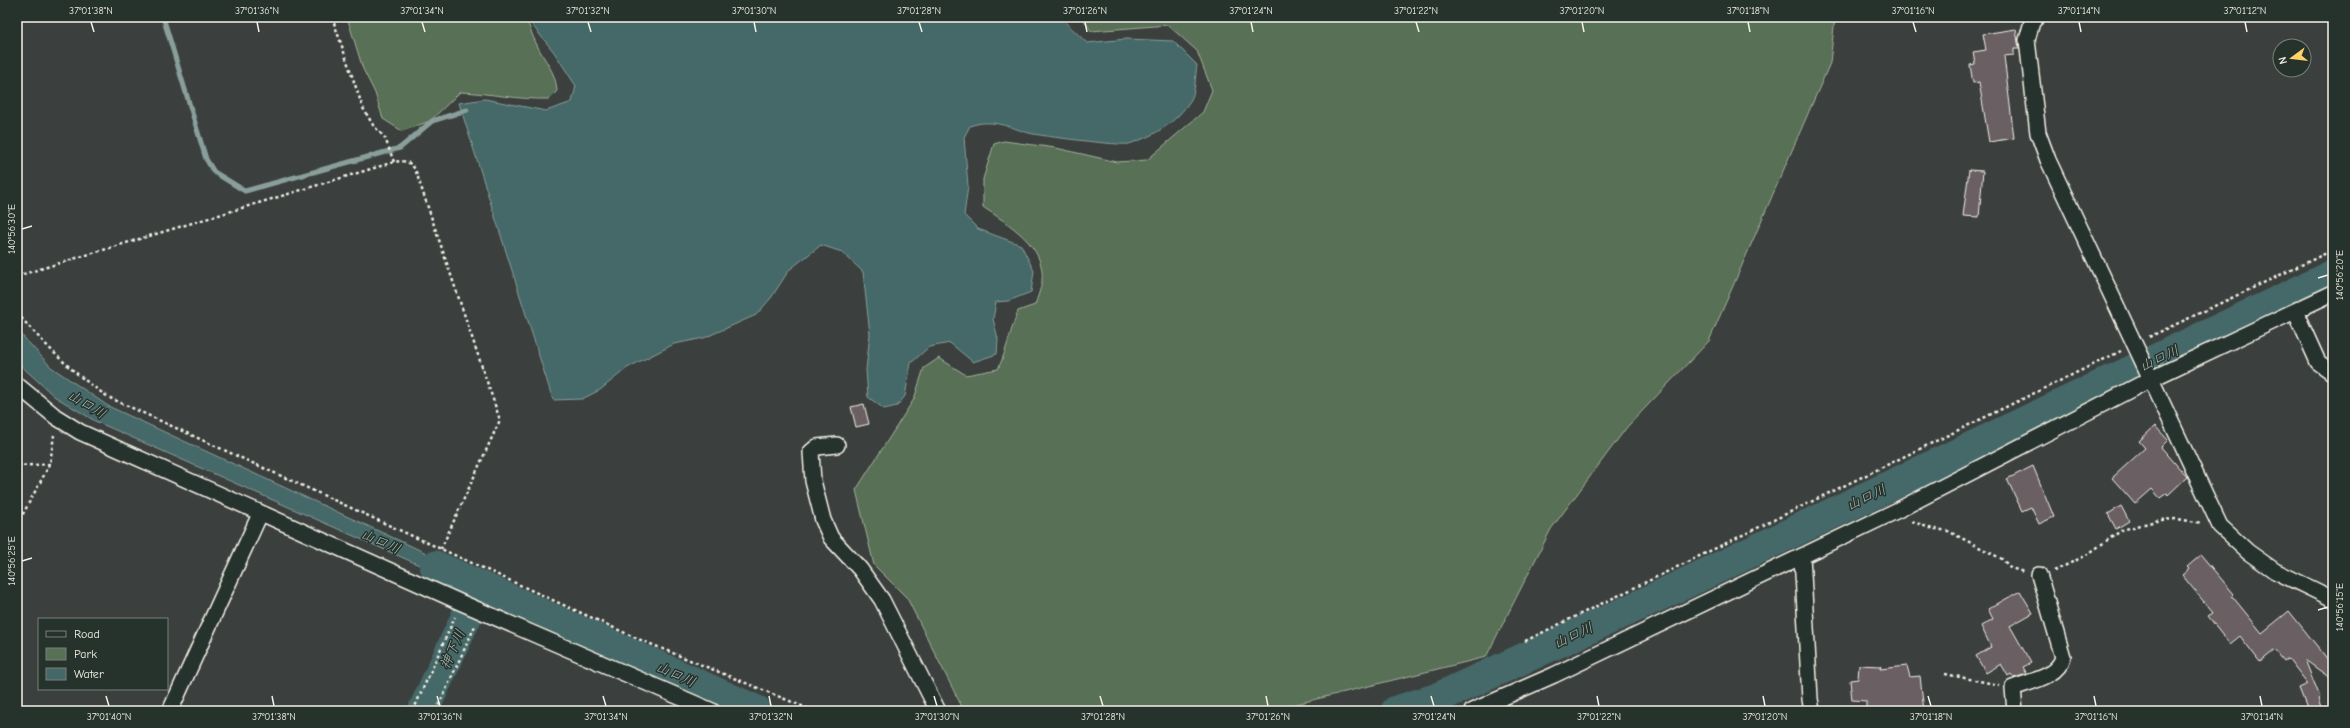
<svg xmlns="http://www.w3.org/2000/svg" width="2350" height="728" font-family="'Comic Neue','Klee One',sans-serif">
	<style>
		.green { fill: #587055; stroke: #a6b09e }
		.water { fill: #446868; stroke: #8a9f9b }
		.lines { fill: none; stroke-linecap: round; stroke-linejoin: round }
		.stream { stroke: #8a9f9b; stroke-width: 5 }
		.river { stroke: #446868; stroke-width: 31 }
		.building { fill: #6b6064; stroke: #f4f1e8 }
		.street-casing { stroke: #f4f1e8; stroke-width: 18 }
		.path { stroke: #f4f1e8; stroke-width: 2.5; stroke-dasharray: 3 3; stroke-linecap: butt }
		.street { stroke: #26332d; stroke-width: 15 }
		.ticks { fill: none; stroke: #f4f1e8; stroke-width: 1.5 }
		.labels { text-anchor: middle; stroke-width: 3; stroke-linejoin: round; paint-order: stroke }
		.water-label { font-size: 14px; font-style: italic; fill: #aebab5; stroke: #26332d }
		.neatline { fill: none; stroke: #f4f1e8; stroke-width: 1.5 }
		.ticks-label { font-size: 10px; text-anchor: middle; fill: #f4f1e8 }
	</style>
	<rect width="100%" height="100%" fill="#3b403e"/>
	<filter id="ink" filterUnits="userSpaceOnUse"><feTurbulence type="fractalNoise" baseFrequency=".025" numOctaves="2"/><feDisplacementMap in="SourceGraphic" scale="8" xChannelSelector="R" yChannelSelector="G"/><feConvolveMatrix kernelMatrix="1 2 1 2 8 2 1 2 1" color-interpolation-filters="sRGB"/></filter>
	<g filter="url(#ink)">
		<path class="green" d="M347,17H526C529,26 532,35 536,43C544,61 556,71 557,91L549,99C519,100 490,93 460,92L430,121L402,131L383,119L375,93L363,69Z
			M1082,17H1835L1830,63L1709,341L1627,427L1551,529L1486,657L1268,711H964L907,598L874,565L856,490L914,399L924,368L939,358L966,375L998,369C1007,350 1010,331 1018,311L1035,305C1037,298 1041,289 1042,281C1046,245 1008,224 983,207V179L994,144L1004,141L1056,148L1117,162L1147,160L1203,112L1212,90L1197,51L1168,25L1091,31Z"/>
		<path class="water" d="M530,17H1063L1064,21L1087,43L1127,39L1173,41L1197,65C1195,75 1196,93 1190,101C1176,123 1154,136 1129,144C1121,146 1040,136 1029,133C1009,127 991,118 970,126L964,137L968,186L964,215L978,229L1021,245L1034,271L1031,292L1008,301L996,302L993,319L998,339L997,354L973,362L950,343L929,347L911,363L905,396L897,406L884,409L868,397L866,370L870,334L863,272L842,252L821,245L789,270L771,298L756,315L704,338L674,344L627,368L600,390L582,399L553,400L459,103L485,99L546,111L572,102L576,86L554,52L532,25Z
			M17,330L51,367L108,406L476,576L471,588L95,421L54,396L17,362Z"/>
		<g class="lines">
			<path class="stream" d="M163,17L206,159L214,172L245,191L400,148L432,121L467,110"/>
			<path class="river" d="M435,566L757,711
				M423,711L480,587
				M1396,711L1435,699L1627,611L2333,275"/>
		</g>
		<path class="building" d="M2016,29L2019,49H2014V55L2004,56L2014,138L1989,142L1979,82L1973,83L1970,65L1975,64L1973,52L1986,50L1983,34Z
			M1969,170L1983,171L1979,217L1963,216Z
			M864,404L869,424L856,427L851,407Z
			M2155,426L2168,440L2161,447L2187,477L2168,495L2167,493L2160,498L2152,489L2135,504L2112,478L2145,448L2139,441Z
			M2033,466L2054,517L2039,524L2031,507L2022,511L2007,479Z
			M2121,506L2129,521L2116,529L2108,514Z
			M2201,555L2234,594L2232,596L2262,633L2289,611L2333,666V680L2305,660L2320,697L2318,699L2321,708L2308,711L2299,688L2308,684L2288,658L2284,661L2275,650L2260,662L2240,636L2230,644L2208,616L2213,613L2182,575L2189,569L2187,567Z
			M2020,591L2033,613L2010,626L2031,663L2023,667L2027,674L2014,678L2011,674L2008,676L2001,664L1986,673L1976,656L1991,647L1981,626L1993,619L1988,609Z
			M1859,665L1881,666L1880,669L1907,666L1910,677L1920,676L1924,711H1871L1866,710V701L1852,700L1850,680L1858,679Z"/>
		<g class="lines">
			<g class="street-casing">
				<path id="street" d="M2037,17L2032,22L2027,40L2038,133L2048,160L2220,526L2248,552L2275,571L2333,599
					M2295,311L2318,362L2333,373
					M17,385L56,417L80,432L462,603L712,711
					M837,445L817,447L811,452L813,481L823,520L831,538L860,569L882,600L938,711
					M1802,556L1810,699L1812,711
					M170,711L260,514
					M1472,711L1554,675L1898,510L2151,379L2333,293
					M2015,711L2013,688C2031,681 2058,677 2063,657L2039,575"/>
			</g>
			<path class="path" d="M332,17L363,108L373,125L385,138L394,162
				M17,276L394,162C404,160 409,161 415,169L500,420L441,549
				M17,313C47,347 70,371 108,397L636,638L814,711
				M2149,337L2333,250
				M17,466L50,464
				M1912,521L1929,528L1948,531L2002,559L2011,568L2024,572
				M17,525L50,464L54,435
				M2054,571L2085,556L2122,530L2160,520L2178,519L2202,523
				M1525,641L2121,351
				M1945,674L1999,685
				M413,711L455,617
				M436,711L475,626"/>
			<use href="#street" class="street"/>
		</g>
	</g>
	<path class="ticks" d="M91,22L94,32M257,22L259,32M422,22L425,32M588,22L591,32M754,22L756,32M919,22L922,32M1085,22L1087,32M1251,22L1253,32M1416,22L1419,32M1582,22L1584,32M1748,22L1750,32M1913,22L1916,32M2079,22L2081,32M2245,22L2247,32M22,229L32,226M2318,278L2328,275M22,561L32,558M2318,610L2328,607M106,696L109,706M272,696L274,706M437,696L440,706M603,696L606,706M769,696L771,706M934,696L937,706M1100,696L1103,706M1266,696L1268,706M1431,696L1434,706M1597,696L1599,706M1763,696L1765,706M1928,696L1931,706M2094,696L2096,706M2260,696L2262,706"/>
	<g class="labels">
		<g class="water-label">
			<text transform="translate(2159 358) rotate(-25)" y="5">山口川</text>
			<text transform="translate(87 404) rotate(31)" y="5">山口川</text>
			<text transform="translate(1866 497) rotate(-25)" y="5">山口川</text>
			<text transform="translate(381 541) rotate(24)" y="5">山口川</text>
			<text transform="translate(1573 635) rotate(-25)" y="5">山口川</text>
			<text transform="translate(452 649) rotate(-66)" y="5">神下川</text>
			<text transform="translate(676 674) rotate(24)" y="5">山口川</text>
		</g>
	</g>
	<rect width="2350" height="728" fill="none" stroke="#26332d" stroke-width="44"/>
	<rect x="38" y="618" width="130" height="72" fill="#26332d" stroke="#787f78"/>
	<rect x="46" y="631" width="20" height="6" fill="#26332d" stroke="#787f78"/>
	<text x="74" y="638" font-size="12" fill="#f4f1e8">Road</text>
	<rect x="46" y="648" width="20" height="12" fill="#587055" stroke="#787f78"/>
	<text x="74" y="658" font-size="12" fill="#f4f1e8">Park</text>
	<rect x="46" y="668" width="20" height="12" fill="#446868" stroke="#787f78"/>
	<text x="74" y="678" font-size="12" fill="#f4f1e8">Water</text>
	<g transform="translate(2292 58) rotate(255)"><circle r="19" fill="#26332d" stroke="#787f78"/>
	<path d="M0-3L7 15L0 10L-7 15Z" fill="#ffd166"/>
	<text y="-6" font-size="11" font-weight="bold" text-anchor="middle" fill="#f4f1e8">N</text>
	</g>
	<rect x="22" y="22" width="2306" height="684" class="neatline"/>
	<g class="ticks-label">
		<text x="91" y="14">37°01'38"N</text>
		<text x="257" y="14">37°01'36"N</text>
		<text x="422" y="14">37°01'34"N</text>
		<text x="588" y="14">37°01'32"N</text>
		<text x="754" y="14">37°01'30"N</text>
		<text x="919" y="14">37°01'28"N</text>
		<text x="1085" y="14">37°01'26"N</text>
		<text x="1251" y="14">37°01'24"N</text>
		<text x="1416" y="14">37°01'22"N</text>
		<text x="1582" y="14">37°01'20"N</text>
		<text x="1748" y="14">37°01'18"N</text>
		<text x="1913" y="14">37°01'16"N</text>
		<text x="2079" y="14">37°01'14"N</text>
		<text x="2245" y="14">37°01'12"N</text>
		<text transform="translate(11 229) rotate(-90)" y="4">140°56'30"E</text>
		<text transform="translate(2339 275) rotate(-90)" y="4">140°56'20"E</text>
		<text transform="translate(11 561) rotate(-90)" y="4">140°56'25"E</text>
		<text transform="translate(2339 607) rotate(-90)" y="4">140°56'15"E</text>
		<text x="109" y="720">37°01'40"N</text>
		<text x="274" y="720">37°01'38"N</text>
		<text x="440" y="720">37°01'36"N</text>
		<text x="606" y="720">37°01'34"N</text>
		<text x="771" y="720">37°01'32"N</text>
		<text x="937" y="720">37°01'30"N</text>
		<text x="1103" y="720">37°01'28"N</text>
		<text x="1268" y="720">37°01'26"N</text>
		<text x="1434" y="720">37°01'24"N</text>
		<text x="1599" y="720">37°01'22"N</text>
		<text x="1765" y="720">37°01'20"N</text>
		<text x="1931" y="720">37°01'18"N</text>
		<text x="2096" y="720">37°01'16"N</text>
		<text x="2262" y="720">37°01'14"N</text>
	</g>
</svg>
